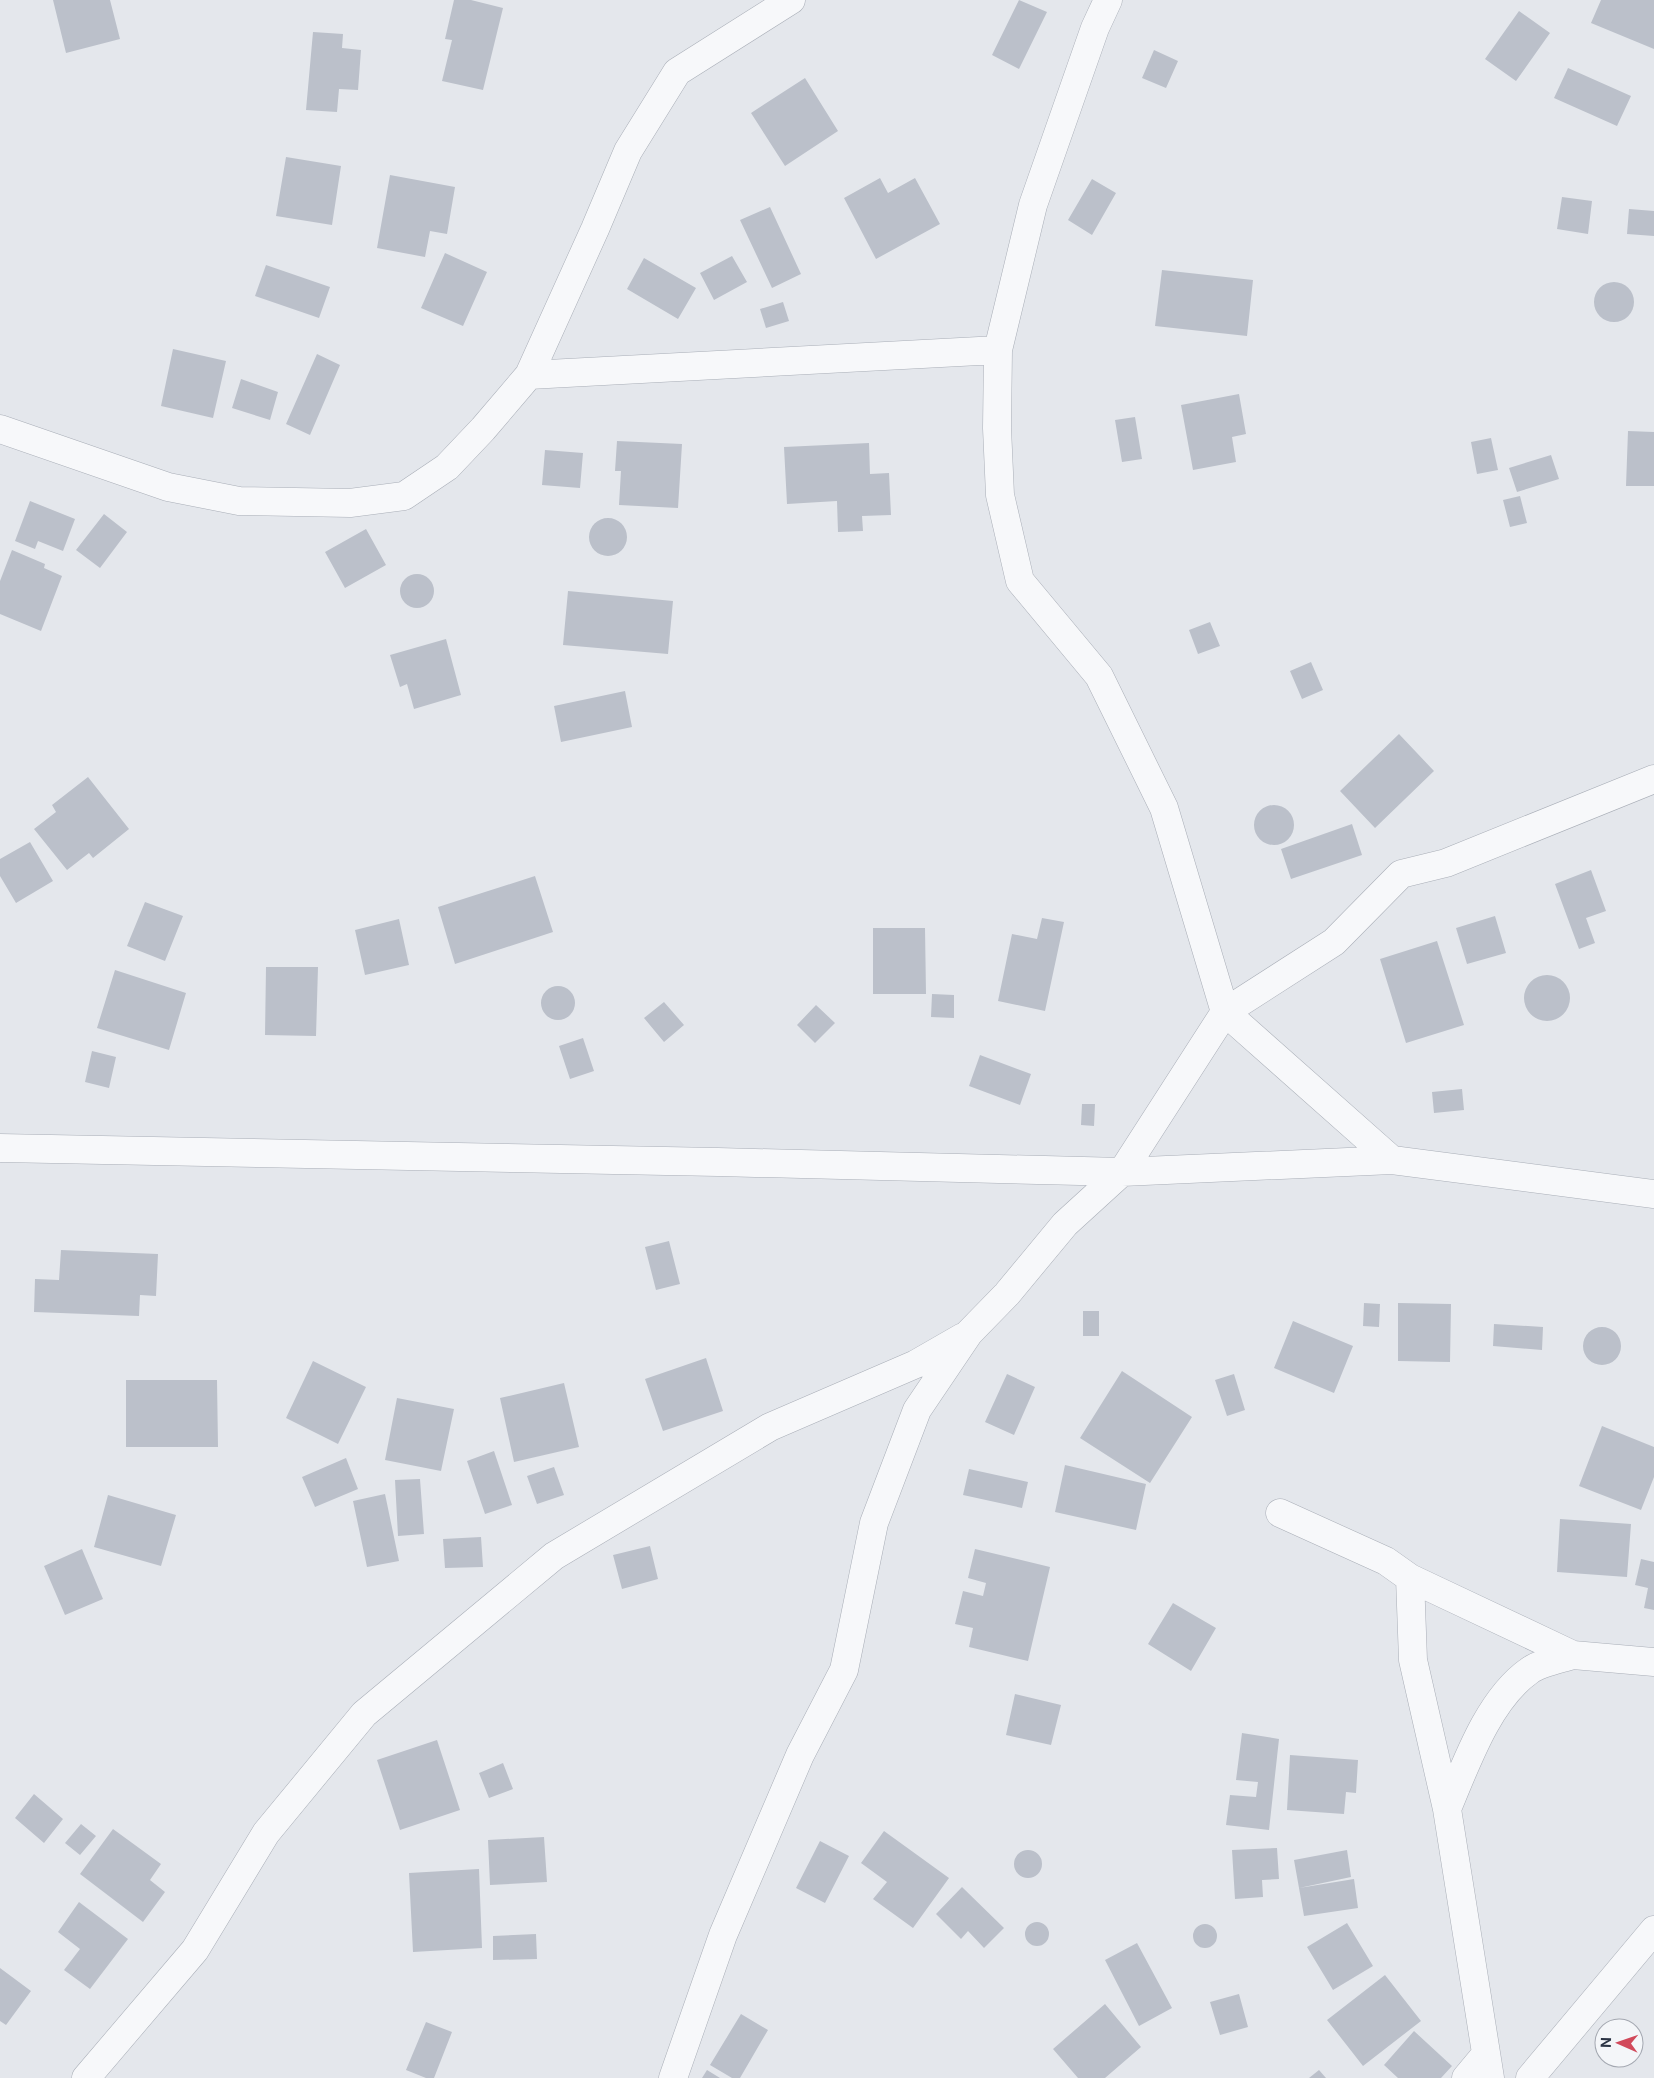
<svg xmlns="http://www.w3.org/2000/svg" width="1654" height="2078" font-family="Inter,sans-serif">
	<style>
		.building { fill: #bbc0ca }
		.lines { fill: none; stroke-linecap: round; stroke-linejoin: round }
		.minor-casing { stroke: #a9aeb7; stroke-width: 29 }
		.minor { stroke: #f7f8fa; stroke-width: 28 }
	</style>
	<rect width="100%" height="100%" fill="#e4e7ec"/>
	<path class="building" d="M53,0H110L120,39L66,53Z
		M454,0H471L503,8L483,90L442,81L452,40L445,39Z
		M1019,0L1047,12L1019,69L992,55Z
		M1601,0H1654V49L1591,23Z
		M1519,11L1550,33L1516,81L1485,59Z
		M313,32L343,34L342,48L361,50L358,90L339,89L337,112L306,110Z
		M1154,50L1178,61L1166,88L1142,78Z
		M1568,68L1631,96L1617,126L1554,98Z
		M805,78L838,131L785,166L751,113Z
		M286,157L341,166L332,225L276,216Z
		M390,175L455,187L447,234L430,231L425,257L377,248Z
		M880,178L888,193L915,178L940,224L876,259L844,198Z
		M1092,179L1116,193L1092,235L1068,220Z
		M1562,197L1592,201L1588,234L1557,229Z
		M770,207L801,274L772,288L740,220Z
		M1629,209L1654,211V236L1627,234Z
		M445,253L487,272L463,326L421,308Z
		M732,256L747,282L714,300L700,273Z
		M644,258L696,288L678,319L627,289Z
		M266,265L330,287L319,318L255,296Z
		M1162,270L1253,280L1247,336L1155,326Z
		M1594 302a20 20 0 1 1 40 0a20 20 0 1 1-40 0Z
		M783,302L789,321L766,328L760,309Z
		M173,349L226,361L213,418L161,406Z
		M317,354L340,365L310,435L286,424Z
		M241,379L278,392L270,420L232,408Z
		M1239,394L1246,434L1232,437L1236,462L1193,470L1181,405Z
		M1135,417L1142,459L1122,462L1115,420Z
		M1628,431L1654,432V486H1626Z
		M1491,438L1498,470L1477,474L1471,442Z
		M617,441L682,444L678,508L619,505L621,471H615Z
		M869,443L870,474L889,473L891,515L862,516L863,531L838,532L837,501L787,504L784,447Z
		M545,450L583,453L580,488L542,485Z
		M1551,455L1559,479L1517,492L1509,468Z
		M1520,496L1527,523L1510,527L1503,500Z
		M30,501L75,519L63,551L38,541L35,549L15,541Z
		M104,514L127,532L100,568L76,550Z
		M589 537a19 19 0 1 1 38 0a19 19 0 1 1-38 0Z
		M366,529L386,565L345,588L325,552Z
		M12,550L45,564L44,568L62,576L41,631L0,614V581Z
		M400 591a17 17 0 1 1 34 0a17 17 0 1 1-34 0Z
		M568,591L673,601L668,654L563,645Z
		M1210,622L1220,646L1198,654L1189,630Z
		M446,639L461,695L414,709L407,684L400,687L390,655Z
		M1311,662L1323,690L1302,699L1290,671Z
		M625,691L632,727L561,742L554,706Z
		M1399,734L1434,771L1375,828L1340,791Z
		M88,777L129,829L93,858L89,853L67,870L34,829L56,812L52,805Z
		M1254 825a20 20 0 1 1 40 0a20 20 0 1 1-40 0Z
		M1352,824L1362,855L1291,879L1281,849Z
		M30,842L53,881L16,903L0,876V859Z
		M1591,870L1606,911L1586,918L1595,943L1579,949L1555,884Z
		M535,876L553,932L455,964L438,907Z
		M145,902L183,916L165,961L127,946Z
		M1495,916L1506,953L1467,964L1456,928Z
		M1042,918L1064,922L1045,1011L998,1001L1012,934L1037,939Z
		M399,919L409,965L365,975L355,930Z
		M873,928H925L926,994H873Z
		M1437,941L1464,1025L1406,1043L1380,959Z
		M266,967H318L316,1036L265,1035Z
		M115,970L186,993L169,1050L97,1028Z
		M1524 998a23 23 0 1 1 46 0a23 23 0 1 1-46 0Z
		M541 1003a17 17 0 1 1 34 0a17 17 0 1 1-34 0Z
		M932,994L954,995V1018L931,1017Z
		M664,1002L684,1025L664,1042L644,1018Z
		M816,1005L835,1023L815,1043L797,1025Z
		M583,1038L594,1071L570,1079L559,1046Z
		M92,1051L116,1057L109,1088L85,1082Z
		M980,1055L1031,1074L1020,1105L969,1086Z
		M1462,1089L1464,1110L1434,1113L1432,1092Z
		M1082,1104H1095L1094,1126L1081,1125Z
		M669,1241L680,1284L656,1290L645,1247Z
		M61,1250L158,1254L156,1296L140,1295L139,1316L34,1312L35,1279L59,1280Z
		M1364,1303L1380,1304L1379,1327L1363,1326Z
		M1398,1303L1451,1304L1450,1362L1398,1361Z
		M1083,1311H1099V1336H1083Z
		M1293,1321L1353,1346L1334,1393L1274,1368Z
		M1494,1324L1543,1327L1542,1350L1493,1346Z
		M1583 1346a19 19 0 1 1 38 0a19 19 0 1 1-38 0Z
		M706,1358L723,1411L663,1431L645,1379Z
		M313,1361L366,1387L338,1444L286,1418Z
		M1122,1371L1192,1417L1150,1483L1080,1438Z
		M1007,1374L1035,1387L1014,1435L985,1422Z
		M1234,1374L1245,1410L1227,1416L1215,1380Z
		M126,1380H217L218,1447H126Z
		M564,1383L579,1447L514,1462L500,1398Z
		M397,1398L454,1409L441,1471L385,1460Z
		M1602,1426L1654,1447V1477L1641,1510L1579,1486Z
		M494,1451L512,1505L485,1514L467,1461Z
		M346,1458L358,1489L315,1507L302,1477Z
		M1065,1465L1146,1484L1136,1530L1055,1512Z
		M554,1467L564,1495L537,1504L527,1476Z
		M969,1469L1028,1482L1022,1508L963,1495Z
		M420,1479L424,1534L398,1536L395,1480Z
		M385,1494L399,1561L367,1567L353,1501Z
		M108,1495L176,1515L161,1566L94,1547Z
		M1560,1519L1631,1524L1627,1577L1557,1572Z
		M481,1537L483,1567L445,1568L443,1539Z
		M650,1546L658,1579L622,1589L613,1555Z
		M82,1549L103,1599L65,1615L44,1566Z
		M975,1549L1050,1567L1028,1661L969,1647L973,1628L955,1624L963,1591L983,1596L986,1583L968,1578Z
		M1641,1559L1654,1562V1610L1644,1608L1648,1588L1635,1585Z
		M1173,1603L1216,1628L1191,1671L1148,1644Z
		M1015,1694L1061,1705L1051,1745L1006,1735Z
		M1242,1733L1279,1739L1269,1830L1226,1825L1230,1795L1256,1797L1258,1782L1236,1780Z
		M437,1740L460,1810L400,1830L377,1760Z
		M1290,1755L1358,1760L1356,1793L1346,1792L1344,1814L1287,1810Z
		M503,1763L513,1789L489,1798L479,1773Z
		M34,1794L63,1819L44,1843L15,1818Z
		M81,1824L96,1836L80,1855L65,1843Z
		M113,1829L161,1864L150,1880L165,1892L143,1922L80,1874Z
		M884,1831L949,1878L913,1928L873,1899L887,1882L861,1863Z
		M544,1837L547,1882L490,1885L488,1840Z
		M820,1841L849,1856L825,1903L796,1888Z
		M1277,1848L1279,1879L1262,1880L1263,1897L1235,1899L1232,1850Z
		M1347,1850L1351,1877L1299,1888L1294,1860Z
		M1014 1864a14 14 0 1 1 28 0a14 14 0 1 1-28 0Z
		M479,1869L482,1948L413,1952L409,1873Z
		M1354,1879L1358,1908L1304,1916L1299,1888Z
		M962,1887L1004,1928L984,1948L968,1931L961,1939L936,1914Z
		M79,1902L128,1939L90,1989L64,1970L80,1949L58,1932Z
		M1025 1934a12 12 0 1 1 24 0a12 12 0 1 1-24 0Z
		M1347,1923L1373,1966L1333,1990L1307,1947Z
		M1193 1936a12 12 0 1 1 24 0a12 12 0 1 1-24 0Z
		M536,1934L537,1959L493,1960V1936Z
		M1137,1943L1172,2008L1139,2026L1105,1960Z
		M0,1968L31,1991L6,2025L0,2021Z
		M1385,1975L1421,2021L1363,2066L1327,2020Z
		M1239,1994L1248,2027L1220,2035L1210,2002Z
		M1105,2004L1141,2047L1105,2078H1078L1053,2049Z
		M741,2014L768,2030L740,2078H732L710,2065Z
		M426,2022L452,2032L434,2078H426L406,2070Z
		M1414,2031L1452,2066L1441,2078H1398L1384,2065Z
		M707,2070L720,2078H702Z
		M1319,2070L1326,2078H1309Z"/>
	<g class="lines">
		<g class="minor-casing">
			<path id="minor" d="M1108,0L1095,28L1033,205L998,350L997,428L1000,495L1020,581L1099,676L1164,808L1225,1012L1392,1160
				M529,375L998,350
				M0,429L168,487L239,501L350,503L404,496L447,467L483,429L529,375L595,229L628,151L677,72L791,0
				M0,1148L718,1162L1122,1172L1392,1160L1654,1194
				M1280,1513L1386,1561L1410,1578L1573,1655L1654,1662
				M1410,1578L1413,1660L1447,1809L1490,2078
				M1447,1809C1466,1764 1488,1700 1529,1671C1539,1663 1561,1659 1573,1655
				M86,2078L195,1950L266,1833L364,1714L554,1556L770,1427L916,1364L963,1337
				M673,2078L723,1935L800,1755L844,1670L874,1523L917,1410L969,1333L1007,1294L1065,1224L1122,1172L1225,1012L1334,942L1401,874L1446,863L1654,779
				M1466,2078L1486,2054
				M1530,2078L1654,1930"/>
		</g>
		<use href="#minor" class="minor"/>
	</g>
	<g transform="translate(1619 2043) rotate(272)"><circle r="24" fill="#f4f6f9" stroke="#a4a8b1"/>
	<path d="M0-4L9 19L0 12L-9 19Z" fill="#d1495b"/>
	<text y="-8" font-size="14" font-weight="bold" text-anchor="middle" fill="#2b3445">N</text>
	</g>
</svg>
